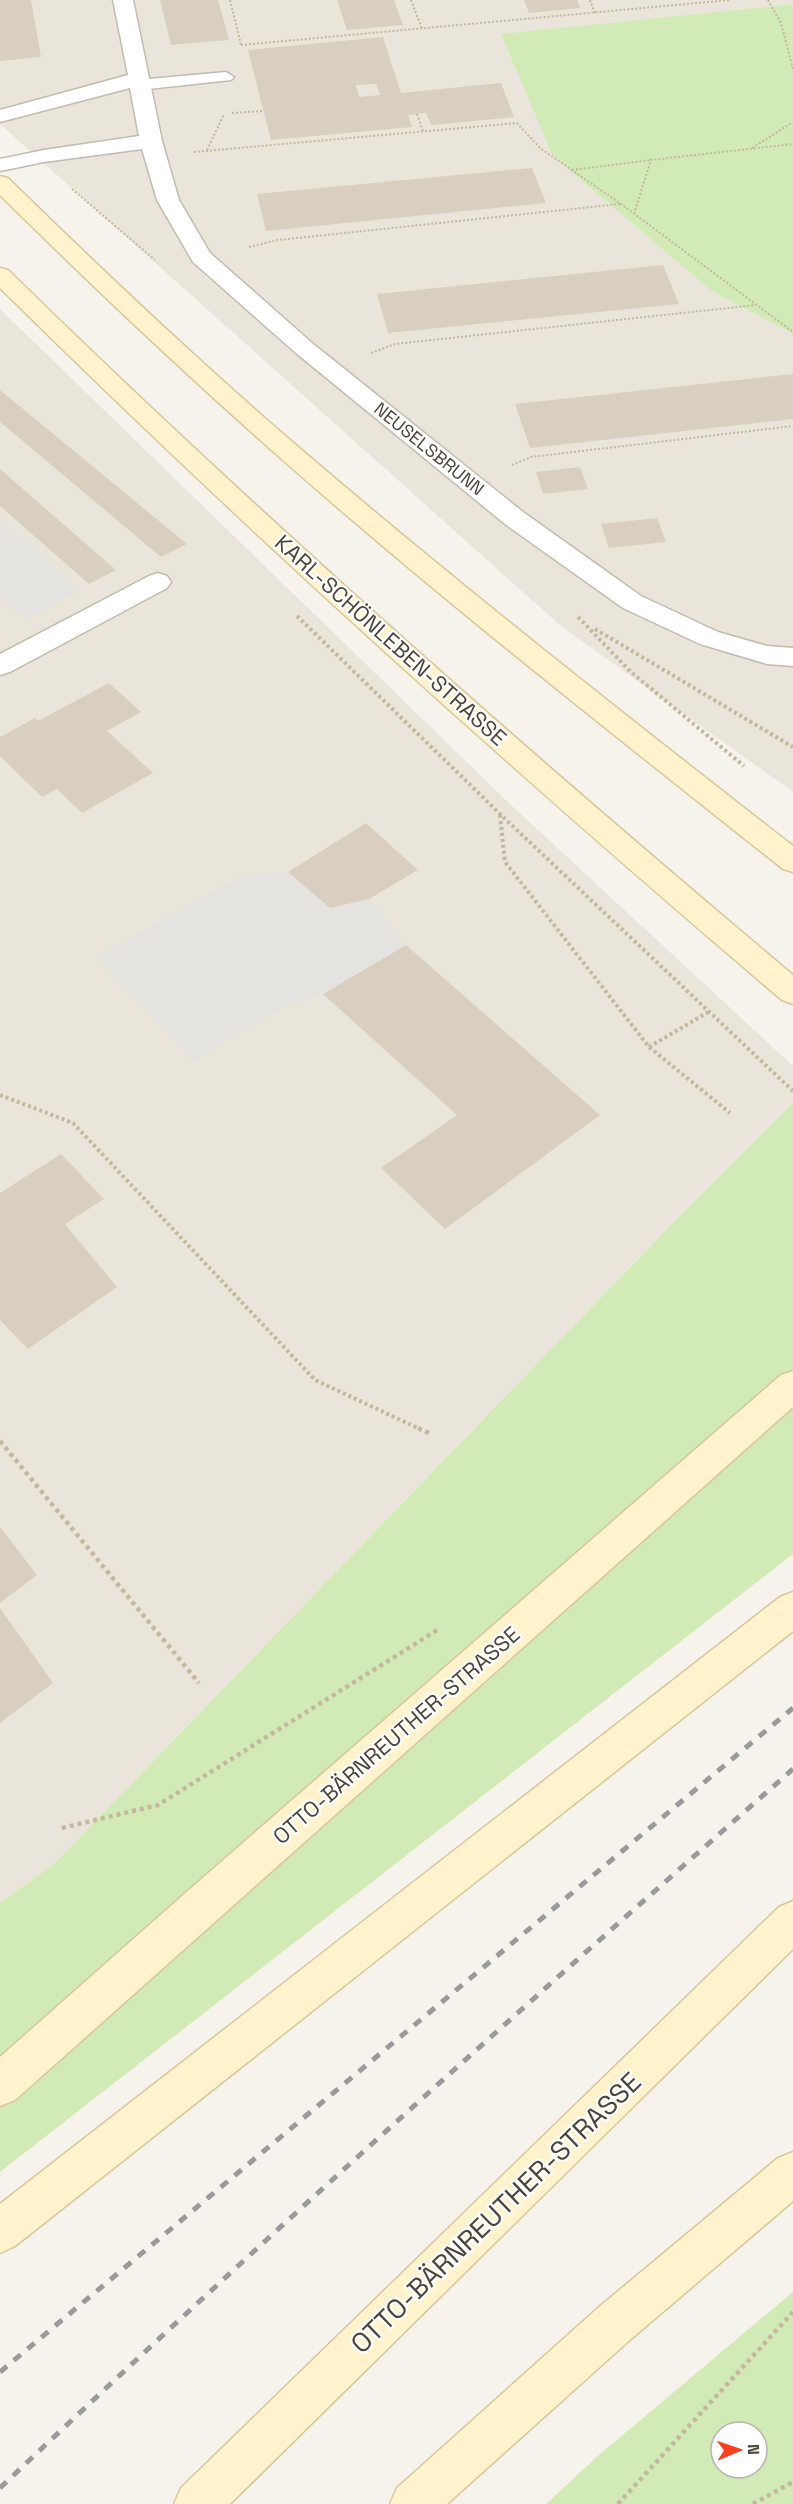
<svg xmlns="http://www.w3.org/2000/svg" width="793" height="2504" font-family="'Space Grotesk',sans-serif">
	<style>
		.residential { fill: #eae5da }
		.green { fill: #d2eab5; fill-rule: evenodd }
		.parking { fill: #e5e3e0 }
		.building { fill: #d8cfc1; fill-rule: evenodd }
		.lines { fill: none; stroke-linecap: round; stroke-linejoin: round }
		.lane-casing { stroke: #c2bbae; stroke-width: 3 }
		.street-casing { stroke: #c2bbae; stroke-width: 3 }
		.secondary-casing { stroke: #d6c79b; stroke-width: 3 }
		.path-far2 { stroke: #c4b79f; stroke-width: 2; stroke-dasharray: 2 2; stroke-linecap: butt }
		.path-far1 { stroke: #c4b79f; stroke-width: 4; stroke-dasharray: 3 3; stroke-linecap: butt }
		.path { stroke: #c4b79f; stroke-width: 4.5; stroke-dasharray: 4 4; stroke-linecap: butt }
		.lane { fill: #fff; fill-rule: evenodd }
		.street { fill: #fff; fill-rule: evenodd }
		.secondary { fill: #fff3cd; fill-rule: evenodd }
		.rail { stroke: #9a9a9a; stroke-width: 5; stroke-dasharray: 9 9; stroke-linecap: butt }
		.labels { text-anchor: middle; stroke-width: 4.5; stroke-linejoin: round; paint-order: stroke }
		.far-street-label { font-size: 18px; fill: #4b4439; stroke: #fff }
		.street-label { font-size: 22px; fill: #4b4439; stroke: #fff }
		.near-street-label { font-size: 27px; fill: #4b4439; stroke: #fff }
	</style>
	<rect width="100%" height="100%" fill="#f6f3ec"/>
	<path class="residential" d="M0,0H793V4L502,34L712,291L793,334V792L562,627L0,124Z
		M0,309L510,804L793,1066V1103L672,1224L54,1864L0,1903Z"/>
	<path class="green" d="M793,4V334L712,291L553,156L501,34Z
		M793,1103V1554L0,2172V1903L54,1864L672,1224Z
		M793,2292V2504H546L600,2454ZM721,2432H757V2468H721Z"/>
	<path class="parking" d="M0,520L81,590L25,620L0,597Z
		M288,872L330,908L369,899L406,945L323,994L282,1008L193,1061L97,956L243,875Z"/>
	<path class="building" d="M0,0H31L41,57L0,61Z
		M160,0H218L229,40L171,45Z
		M337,0H394L403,25L347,30Z
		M524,0H577L580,8L529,13Z
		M383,37L401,93L501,83L514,117L431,125L426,113L408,115L412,127L271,140L248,50ZM376,84L380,95L359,97L356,85Z
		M532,168L546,203L266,231L257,194Z
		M663,265L679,304L388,333L377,294Z
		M793,374V419L530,448L515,404Z
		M0,390L187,544L161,557L0,422Z
		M580,467L588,489L543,494L536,472Z
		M0,469L116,570L89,584L0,506Z
		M657,518L666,542L609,548L601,524Z
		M109,683L141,712L107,731L153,773L82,813L57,789L42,797L0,756V737L35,718L38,721Z
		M366,823L418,870L369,899L330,908L288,872Z
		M406,945L600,1115L445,1229L381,1168L457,1115L323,994Z
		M61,1154L104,1199L65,1224L117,1287L28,1349L0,1320V1193Z
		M0,1527L37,1575L0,1603Z
		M0,1608L53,1683L0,1723Z"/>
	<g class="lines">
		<g class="lane-casing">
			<path id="lane" d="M226,72L234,77L231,80L139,90L131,85L139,80Z"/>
		</g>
		<g class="street-casing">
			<path id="street" d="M113,0H133L162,141L179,200L210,253L312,343L523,512L641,596L718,632L767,646L793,648V666L767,664L700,644L623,608L505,524L296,353L193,262L157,200L142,149L44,162L0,171V159L44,150L139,136L130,88L0,122V110L128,75Z
				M158,573L167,576L171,582L167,588L10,672L0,675V654L149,576Z"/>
		</g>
		<g class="secondary-casing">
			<path id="secondary" d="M0,176L8,178C102,270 197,360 297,446C458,584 625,715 793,846V872L783,869C612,733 440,599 276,454C182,371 90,284 0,195Z
				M0,268L8,270C259,516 524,749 793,975V1004L782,1000C514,772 251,536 0,288Z
				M793,1371V1407L15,2100L0,2106V2057L190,1889L781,1375Z
				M793,1592V1631L15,2246L0,2253V2204L780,1597Z
				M793,1901V1949L230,2504H174L181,2488L779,1907Z
				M793,2152V2201L631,2339L447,2504H390L397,2488L599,2307L778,2158Z"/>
		</g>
		<path class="path-far2" d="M230,0L241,45
			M411,0L422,29
			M590,0L595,13
			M768,0L781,23L793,69
			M241,45L730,0
			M232,113L263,111
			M417,114L423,131
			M752,148L793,122
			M207,150L224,114
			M194,152L517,123L540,148L621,204L793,332
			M572,170L651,160
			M72,189L155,260
			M634,214L651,160L793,144
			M249,247L278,240L620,204
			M371,353L395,344L756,305
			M512,465L531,457L793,426"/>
		<path class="path-far1" d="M297,616L500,814L793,1091
			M578,617L631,672L744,766
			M595,629L793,747
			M500,815L505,862L649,1047L730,1113
			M649,1047L710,1011
			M0,1095L73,1123L315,1380L422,1430"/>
		<path class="path" d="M418,1428L431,1434
			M0,1441L199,1683
			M62,1828L158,1805L439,1629
			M618,2504L793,2312
			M753,2504L793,2482"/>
		<use href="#lane" class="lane"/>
		<use href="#street" class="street"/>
		<use href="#secondary" class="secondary"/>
		<path class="rail" d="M0,2372L793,1708
			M0,2488C259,2242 525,2005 793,1769"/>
	</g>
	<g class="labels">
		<g class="far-street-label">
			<text transform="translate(429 449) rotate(39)" y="6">NEUSELSBRUNN</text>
		</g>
		<g class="street-label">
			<text transform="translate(391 640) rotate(42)" y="8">KARL-SCHÖNLEBEN-STRASSE</text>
			<text transform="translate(396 1735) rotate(-41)" y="8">OTTO-BÄRNREUTHER-STRASSE</text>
		</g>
		<g class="near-street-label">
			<text transform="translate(496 2213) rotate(-44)" y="9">OTTO-BÄRNREUTHER-STRASSE</text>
		</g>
	</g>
	<g transform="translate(739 2450) rotate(88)"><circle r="28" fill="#ffffff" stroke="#b7b4b0" stroke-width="1.5"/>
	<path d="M0-4.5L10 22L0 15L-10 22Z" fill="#fc3f1d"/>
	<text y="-9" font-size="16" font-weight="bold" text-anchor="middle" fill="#4b4439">N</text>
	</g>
</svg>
